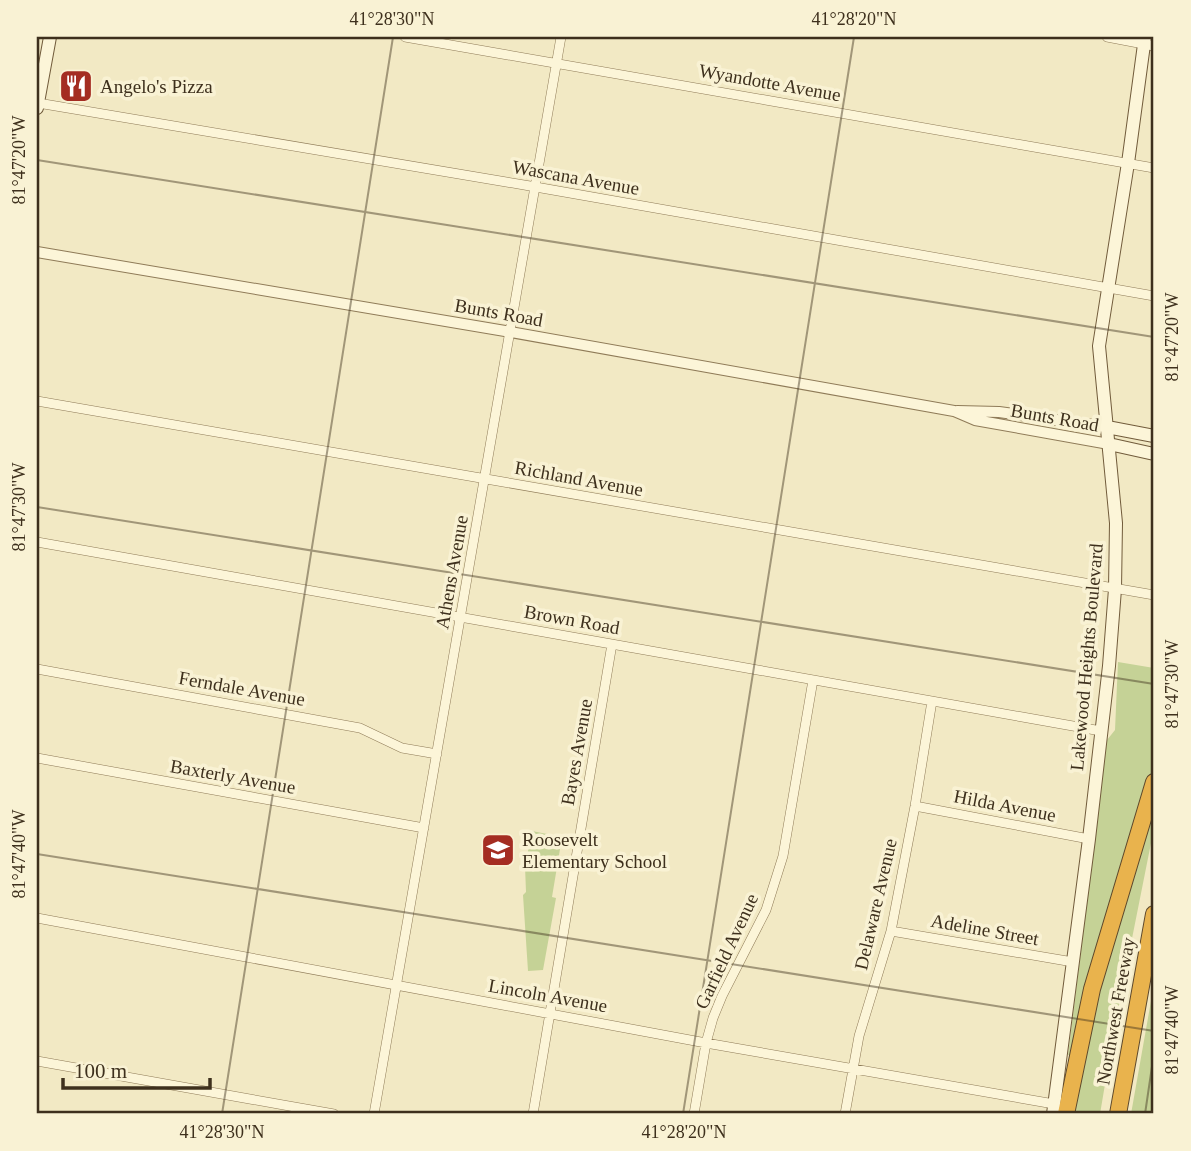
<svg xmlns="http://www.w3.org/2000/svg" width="1191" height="1151" font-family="Georgia,serif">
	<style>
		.green { fill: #c5d296 }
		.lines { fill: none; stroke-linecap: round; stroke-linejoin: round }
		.minor-casing { stroke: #8f7b58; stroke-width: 10 }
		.tertiary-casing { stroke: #8f7b58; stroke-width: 12 }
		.secondary-casing { stroke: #715b3b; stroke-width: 14 }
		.motorway-casing { stroke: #5d482c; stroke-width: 18 }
		.minor { stroke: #fcf5d8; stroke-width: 9 }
		.tertiary { stroke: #fcf5d8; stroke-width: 10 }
		.secondary { stroke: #fcf5d8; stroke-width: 12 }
		.motorway { stroke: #e9b34d; stroke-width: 16 }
		.ticks { fill: none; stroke: #3e301d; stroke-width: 2; stroke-opacity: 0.45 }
		.labels { text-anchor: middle; stroke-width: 7; stroke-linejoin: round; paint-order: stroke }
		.street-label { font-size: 19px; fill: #3e301d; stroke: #f9f2d4 }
		.poi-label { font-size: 19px; fill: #3e301d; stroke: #f9f2d4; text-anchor: start }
		.neatline { fill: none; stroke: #3e301d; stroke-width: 2.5 }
		.ticks-label { font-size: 18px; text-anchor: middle; fill: #3e301d }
	</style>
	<rect width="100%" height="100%" fill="#f2e9c4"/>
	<path class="green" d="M1118,662L1154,668V768L1114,892L1072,1056L1068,1055L1107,740L1115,730Z
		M1154,802V828L1116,1019L1100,1114H1072L1091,1021Z
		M532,831L562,837L552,897L556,898L543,970L528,971L523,895L526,892L525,866Z
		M1154,985V1114H1131L1151,1001Z"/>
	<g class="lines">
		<g class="minor-casing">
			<path id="minor" d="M405,37L1154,168
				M1107,37L1154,46
				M38,103L530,186L1154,296
				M37,401L1154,595
				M37,542L1101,731
				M37,669L360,728L402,748L437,754
				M37,758L424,828
				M915,806L1089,839
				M37,918L706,1043L1054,1104
				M891,931L1073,962
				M37,1061L334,1114
				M374,1114L561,37
				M533,1114L612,644
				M694,1114L706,1043L713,1018L722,996L766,910L783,856L813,680
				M845,1114L859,1036L891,931L915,806L932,701"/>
		</g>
		<g class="tertiary-casing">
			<path id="tertiary" d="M37,252L505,331L954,411L975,420L1109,444
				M957,411L999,412L1107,427"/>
		</g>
		<g class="secondary-casing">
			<path id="secondary" d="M37,108L50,37
				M1107,427L1154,436
				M1109,444L1154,454
				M1053,1114L1089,839L1109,666L1115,589L1116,523L1099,346L1128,163L1145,37"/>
		</g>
		<g class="motorway-casing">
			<path id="motorway" d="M1066,1114L1092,989L1154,782
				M1118,1114L1154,914"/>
		</g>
		<use href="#minor" class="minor"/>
		<use href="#tertiary" class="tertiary"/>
		<use href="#secondary" class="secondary"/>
		<use href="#motorway" class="motorway"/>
	</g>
	<path class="ticks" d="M37,160L1154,337M37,507L1154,684M37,854L1154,1031M222,1114L393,37M683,1114L854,37M1145,1114L1154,1053"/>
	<defs>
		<g id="restaurant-square" transform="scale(1.75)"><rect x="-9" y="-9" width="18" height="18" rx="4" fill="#a42d22" stroke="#f9f2d4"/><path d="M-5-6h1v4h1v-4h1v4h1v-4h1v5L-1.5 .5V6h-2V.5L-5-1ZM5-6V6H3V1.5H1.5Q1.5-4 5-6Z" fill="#fff"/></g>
		<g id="school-square" transform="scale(1.75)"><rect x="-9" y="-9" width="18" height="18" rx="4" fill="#a42d22" stroke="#f9f2d4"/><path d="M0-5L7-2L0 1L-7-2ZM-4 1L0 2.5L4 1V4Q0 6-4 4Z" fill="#fff"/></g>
	</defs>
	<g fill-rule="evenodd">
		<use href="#restaurant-square" x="76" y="86"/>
		<use href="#school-square" x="498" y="850"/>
	</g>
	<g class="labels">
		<g class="street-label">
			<text transform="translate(770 82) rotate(10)" y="7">Wyandotte Avenue</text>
			<text transform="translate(576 177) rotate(10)" y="7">Wascana Avenue</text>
			<text transform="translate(499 312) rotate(10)" y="7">Bunts Road</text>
			<text transform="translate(1055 417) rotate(10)" y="7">Bunts Road</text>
			<text transform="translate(579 478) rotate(10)" y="7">Richland Avenue</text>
			<text transform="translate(451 572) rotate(-80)" y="7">Athens Avenue</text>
			<text transform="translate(572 619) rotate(10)" y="7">Brown Road</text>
			<text transform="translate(1086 657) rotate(-85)" y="7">Lakewood Heights Boulevard</text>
			<text transform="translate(242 688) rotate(10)" y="7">Ferndale Avenue</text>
			<text transform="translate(576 752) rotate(-80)" y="7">Bayes Avenue</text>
			<text transform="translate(233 776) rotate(10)" y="7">Baxterly Avenue</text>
			<text transform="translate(1005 805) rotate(11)" y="7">Hilda Avenue</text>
			<text transform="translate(875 904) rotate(-77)" y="7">Delaware Avenue</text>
			<text transform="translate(985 929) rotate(10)" y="7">Adeline Street</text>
			<text transform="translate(726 951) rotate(-65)" y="7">Garfield Avenue</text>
			<text transform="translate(548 995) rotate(10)" y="7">Lincoln Avenue</text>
			<text transform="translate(1115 1011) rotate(-80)" y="7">Northwest Freeway</text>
		</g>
		<g class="poi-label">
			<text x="100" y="93">Angelo's Pizza</text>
			<text x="522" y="846">Roosevelt<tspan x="522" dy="22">Elementary School</tspan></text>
		</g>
	</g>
	<rect width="1191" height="1151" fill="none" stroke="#f9f2d4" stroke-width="77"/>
	<path d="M63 1078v10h147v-10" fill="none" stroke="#3e301d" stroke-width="3.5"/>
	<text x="74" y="1078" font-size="21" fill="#3e301d" stroke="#f9f2d4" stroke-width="5" paint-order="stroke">100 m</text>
	<rect x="38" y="38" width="1114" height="1074" class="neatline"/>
	<g class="ticks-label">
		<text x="392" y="25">41°28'30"N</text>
		<text x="854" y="25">41°28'20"N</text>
		<text transform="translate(19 160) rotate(-90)" y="6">81°47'20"W</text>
		<text transform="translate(1172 337) rotate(-90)" y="6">81°47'20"W</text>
		<text transform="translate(19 507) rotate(-90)" y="6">81°47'30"W</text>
		<text transform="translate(1172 684) rotate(-90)" y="6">81°47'30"W</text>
		<text transform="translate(19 854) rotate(-90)" y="6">81°47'40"W</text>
		<text transform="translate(1172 1030) rotate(-90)" y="6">81°47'40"W</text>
		<text x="222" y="1138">41°28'30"N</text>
		<text x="684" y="1138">41°28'20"N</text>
	</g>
</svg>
